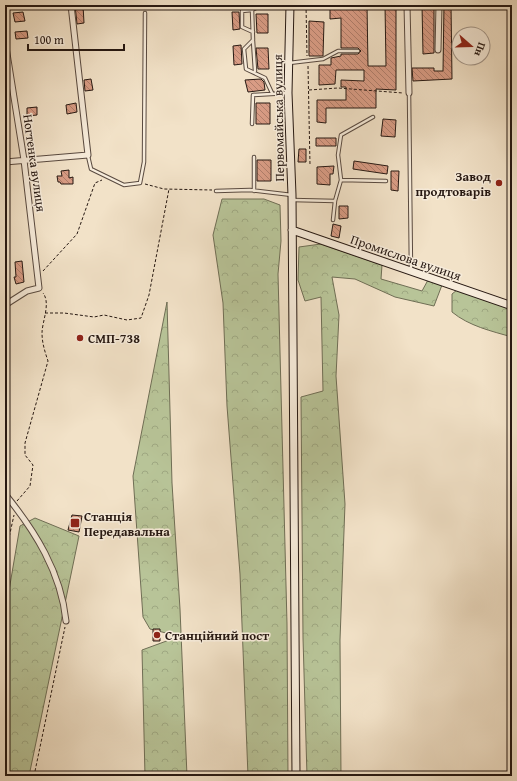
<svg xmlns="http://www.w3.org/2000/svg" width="517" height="781" font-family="'Gentium Book Plus',serif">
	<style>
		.forest { fill: url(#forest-crowns); stroke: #6f6e55 }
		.building { fill: url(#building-back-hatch); stroke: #261812 }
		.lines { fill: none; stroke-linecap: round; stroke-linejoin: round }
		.lane-casing { stroke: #594a40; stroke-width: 4.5 }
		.street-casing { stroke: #594a40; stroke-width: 7 }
		.secondary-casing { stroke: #261812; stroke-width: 9 }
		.path { stroke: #261812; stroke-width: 1; stroke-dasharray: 3 2; stroke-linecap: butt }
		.lane { stroke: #f7ecdb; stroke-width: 2.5 }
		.street { stroke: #f7ecdb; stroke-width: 5 }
		.secondary { stroke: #f7ecdb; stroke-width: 7 }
		.poi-dot { fill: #8f2418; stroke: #f7ecdb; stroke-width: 1.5 }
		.labels { text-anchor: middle; stroke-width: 3; stroke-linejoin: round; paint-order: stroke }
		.street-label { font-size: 13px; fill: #261812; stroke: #f7ecdb }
		.poi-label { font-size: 13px; font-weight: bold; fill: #261812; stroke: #f7ecdb; text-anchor: start }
	</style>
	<defs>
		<pattern id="forest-crowns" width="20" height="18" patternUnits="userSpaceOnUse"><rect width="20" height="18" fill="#b8c498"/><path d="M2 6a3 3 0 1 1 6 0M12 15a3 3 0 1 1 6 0" fill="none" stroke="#9ea882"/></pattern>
		<pattern id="building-back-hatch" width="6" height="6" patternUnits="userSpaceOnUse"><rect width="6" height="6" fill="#d99c85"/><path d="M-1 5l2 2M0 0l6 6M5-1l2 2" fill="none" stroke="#b07e6b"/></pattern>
	</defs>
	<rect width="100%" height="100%" fill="#f2e2c8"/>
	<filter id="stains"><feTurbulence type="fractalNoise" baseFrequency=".005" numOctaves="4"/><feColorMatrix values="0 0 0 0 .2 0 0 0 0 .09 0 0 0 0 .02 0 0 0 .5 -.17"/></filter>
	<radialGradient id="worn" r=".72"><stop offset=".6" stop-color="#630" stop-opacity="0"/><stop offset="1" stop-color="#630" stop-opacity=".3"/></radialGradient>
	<path class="forest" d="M222,199H264L280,205L281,241L278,274L287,624L288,776H248L240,574L227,406L223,303L213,235Z
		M321,244L382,265L381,279L422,291L428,280L442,285L434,306L395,297L355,279L332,277L339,315L336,376L345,504L340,640L341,776H307L303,638L301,397L323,391L321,297L305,301L298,280L299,247Z
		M457,290L512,309V337C491,331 469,326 452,312V294Z
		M167,302L172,483L180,609L187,776H145L142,650L172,639L174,635L150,629L143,617L133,476Z
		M35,518L79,536L29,776H5V614L20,526Z"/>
	<path class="building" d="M75,5H83L84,23L77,24Z
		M330,5H367L368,66H386L385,5H396V90L376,89V108H326V123L317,122V100H346V87H341V80L364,81V70H336L335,84L319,85V65H331V58L341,56V54H358L361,51L358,48H341V18L330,19Z
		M422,5H434V53L423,54Z
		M444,5H451L452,79L413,81L412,68H434V71H443Z
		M23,12L25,21L15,22L13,13Z
		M232,12H239L240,29L233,30Z
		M256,14H268V33H257Z
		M309,21L324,22L323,56H309Z
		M27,31L28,38L16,39L15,32Z
		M241,45L242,64L234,65L233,46Z
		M256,48H268L269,69H258Z
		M91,79L93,90L85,91L84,80Z
		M261,79L264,82L265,90L248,92L245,80Z
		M76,103L77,112L67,114L66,105Z
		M256,103H270V124H256Z
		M37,107V115L27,116V108Z
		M383,119L396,120L395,137L381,136Z
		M316,138H336V146H316Z
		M299,149H306V162H298Z
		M257,160H271V181H257Z
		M354,161L388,166L387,174L353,169Z
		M334,166L333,174H330V185L317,184V167Z
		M69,170V178L73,177V184H61L60,182H58L57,176H62L61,171Z
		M391,171H399L398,191L391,190Z
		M339,206H348V218L339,219Z
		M333,224L341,226L339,238L331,236Z
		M22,261L24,282L16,284L14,277H16L15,262Z
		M72,515L82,516L79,532L68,530Z
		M153,629H160V641H153Z"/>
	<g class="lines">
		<g class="lane-casing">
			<path id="lane" d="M262,5L252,10L253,40L244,49L246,69L265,78L272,93
				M252,10L242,11V27L253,32
				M253,41L255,71
				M289,63L323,59L338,51H358
				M409,93L411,271
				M252,124L253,95L288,93
				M88,156L91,169L124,185L140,183L144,162L145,13
				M254,157V191
				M341,180L386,181
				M216,191L250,190L292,195
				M293,200L335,201L341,180L338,155L341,135L373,117
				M333,220L335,201"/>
		</g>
		<g class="street-casing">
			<path id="street" d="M407,5L409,93
				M5,41L24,160L39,288L27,291L5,305
				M438,50L439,5
				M5,162L88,155L71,5
				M5,494C35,531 61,572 66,621"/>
		</g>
		<g class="secondary-casing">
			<path id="secondary" d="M290,5L288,93L292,195L296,776
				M292,230L512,306"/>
		</g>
		<path class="path" d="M141,5L143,10
			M306,5L307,56
			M308,66L310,165
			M309,90L338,88L403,93
			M145,184L164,189L212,190
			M43,271L77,234L95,183L102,180
			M45,313H64L94,317L104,315L127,320L141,318L149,295L169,189
			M17,501L30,486L33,465L25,455V443L48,361C45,352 42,343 42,333C42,322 51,303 43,293
			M5,556L14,515
			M34,776L65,627"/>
		<use href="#lane" class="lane"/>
		<use href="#street" class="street"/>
		<use href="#secondary" class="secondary"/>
	</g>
	<g class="poi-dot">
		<circle cx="499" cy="183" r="4"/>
		<circle cx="80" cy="338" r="4"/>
		<rect x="70" y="518" width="10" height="10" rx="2"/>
		<circle cx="157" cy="635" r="4"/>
	</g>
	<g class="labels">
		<g class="street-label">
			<text transform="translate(278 118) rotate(-91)" y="5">Первомайська вулиця</text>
			<text transform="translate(35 163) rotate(82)" y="5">Ногтенка вулиця</text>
			<text transform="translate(406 257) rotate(19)" y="5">Промислова вулиця</text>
		</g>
		<g class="poi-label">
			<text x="491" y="181" text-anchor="end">Завод<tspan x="491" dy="15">продтоварів</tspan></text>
			<text x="88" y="343">СМП-738</text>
			<text x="84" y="521">Станція<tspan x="84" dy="15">Передавальна</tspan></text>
			<text x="165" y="640">Станційний пост</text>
		</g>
	</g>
	<rect width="517" height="781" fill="none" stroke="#f2e2c8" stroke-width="20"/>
	<rect x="6" y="6" width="505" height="769" fill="none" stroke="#261812" stroke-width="2"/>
	<rect x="10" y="10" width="497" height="761" fill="none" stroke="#261812"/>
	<g transform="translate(471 46) rotate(110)"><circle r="19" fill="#f7ecdb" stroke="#a3978b"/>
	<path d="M0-3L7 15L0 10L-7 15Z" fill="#8f2418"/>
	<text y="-6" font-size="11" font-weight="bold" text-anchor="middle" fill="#261812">Пн</text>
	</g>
	<path d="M28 44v6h96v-6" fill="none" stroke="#261812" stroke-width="2"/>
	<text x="34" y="44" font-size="12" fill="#261812" stroke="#f7ecdb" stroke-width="3" paint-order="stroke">100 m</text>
	<rect width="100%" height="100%" filter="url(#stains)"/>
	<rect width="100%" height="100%" fill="url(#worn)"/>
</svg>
